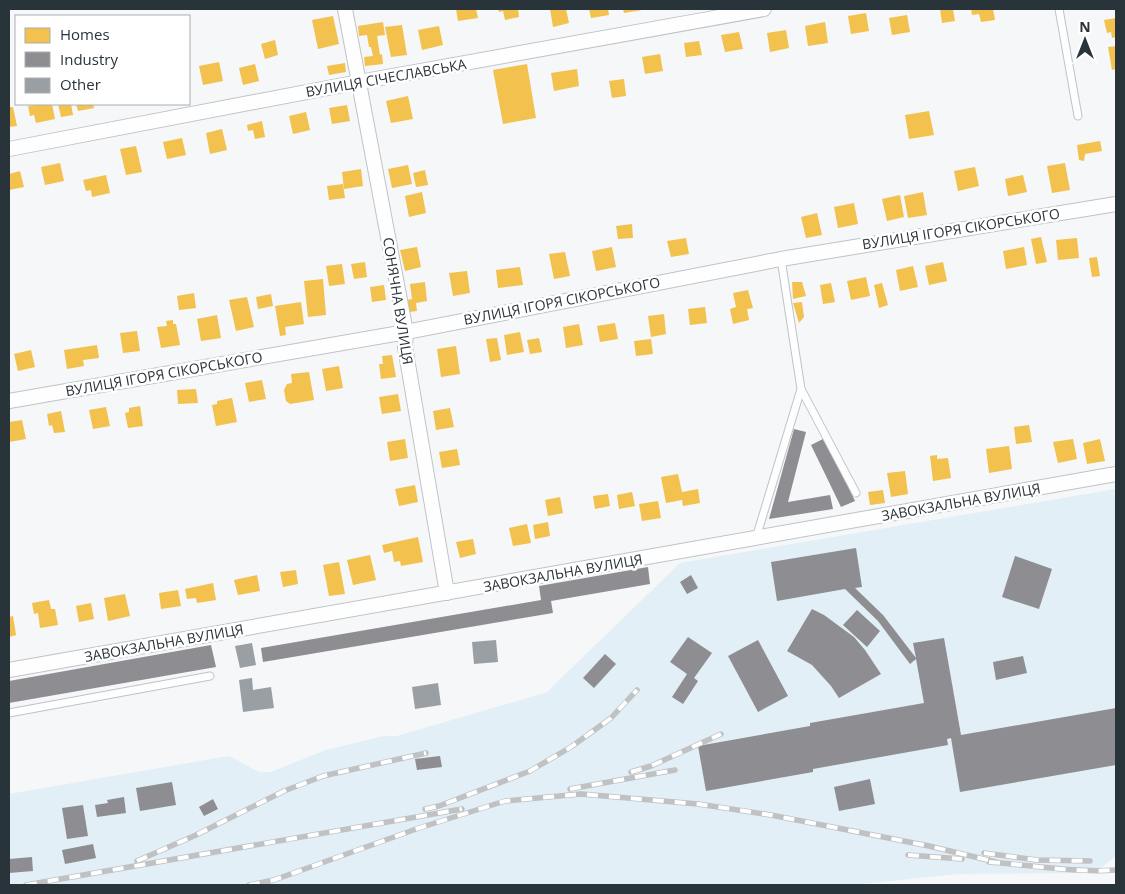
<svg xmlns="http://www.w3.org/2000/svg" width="1125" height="894" font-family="'Open Sans',sans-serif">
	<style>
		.built { fill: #e2eff6 }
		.homes { fill: #f2c14e }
		.industry { fill: #8d8d92 }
		.building { fill: #999fa2 }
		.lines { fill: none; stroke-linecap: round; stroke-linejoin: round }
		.service-casing { stroke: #bdc4c8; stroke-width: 9 }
		.minor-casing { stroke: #bdc4c8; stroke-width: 16 }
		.service { stroke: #fefefe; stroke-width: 7 }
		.minor { stroke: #fefefe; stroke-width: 14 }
		.rail-casing { stroke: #bfc1c3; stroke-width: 5.5 }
		.rail { stroke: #fff; stroke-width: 4; stroke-dasharray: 11; stroke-linecap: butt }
		.labels { text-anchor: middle; stroke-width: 5; stroke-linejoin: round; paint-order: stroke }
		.street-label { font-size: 14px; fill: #29343a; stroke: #fff }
	</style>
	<rect width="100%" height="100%" fill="#f5f7f9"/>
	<path class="built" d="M1116,489V858H1113L1095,873L958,874L852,885H9V794L229,756L259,772H271L326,750L384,736H397L548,692L549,690L680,563Z"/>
	<path class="homes" d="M456,9H476L478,18L458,21Z
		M498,9H518L519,17L505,20L503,11L499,12Z
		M550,9H566L569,23L553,27Z
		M589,9H608L609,15L591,18Z
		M623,9H642V10L624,13Z
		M940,9H953L955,21L942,23Z
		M971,9H993L995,20L981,22L979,14L972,15Z
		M866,13L869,31L851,34L848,16Z
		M907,15L910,32L892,35L889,18Z
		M333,16L339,44L318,49L312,20Z
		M1116,18V37L1112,38L1111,32L1107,33L1104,20Z
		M383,22L385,35L377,36L380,55L382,54L383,64L365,66L364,57L373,56L371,47H369L367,35L359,36L358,26Z
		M825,22L828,43L808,46L805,26Z
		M402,25L407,55L391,57L385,27Z
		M439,26L443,45L422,50L418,30Z
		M786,30L789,48L770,52L767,33Z
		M739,32L743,49L725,52L721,35Z
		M275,40L278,55L265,59L261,44Z
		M699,41L702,55L686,57L684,43Z
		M1116,46V69L1112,70L1108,47Z
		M660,54L663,71L645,74L642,57Z
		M219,62L223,81L203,85L199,66Z
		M345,63L346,72L329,75L327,66Z
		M255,64L259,81L243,85L239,68Z
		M527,64L536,118L503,124L493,70Z
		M577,69L579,86L554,91L551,73Z
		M624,79L626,96L612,98L609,81Z
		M408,96L413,119L391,123L386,101Z
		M43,104H52L55,119L36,123L34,115L30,116L28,106Z
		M58,104H71L73,115L61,117Z
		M76,104H93L94,108L78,111Z
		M347,105L350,121L332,124L329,108Z
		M9,107H13L17,126L9,127Z
		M929,111L934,135L909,139L905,115Z
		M306,112L310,130L293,134L289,116Z
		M262,121L265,137L255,139L253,130L248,131L247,125Z
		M222,129L227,150L210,154L206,133Z
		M182,138L186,155L167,159L163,142Z
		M1100,141L1102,151L1085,154L1084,161L1079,160L1077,145Z
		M136,146L142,172L126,175L120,149Z
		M60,163L64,181L45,185L41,167Z
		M1065,163L1070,190L1052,193L1047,166Z
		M408,165L412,184L392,188L388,169Z
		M975,167L979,186L958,191L954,171Z
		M361,169L363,186L344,189L342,172Z
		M425,170L428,185L416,187L413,173Z
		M20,171L24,187L9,190V174Z
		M106,175L110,193L92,197L91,190L86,191L83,180Z
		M1023,175L1027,192L1008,196L1005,179Z
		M343,184L345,198L329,200L327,186Z
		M422,192L426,213L409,217L405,196Z
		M923,192L927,215L908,218L904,196Z
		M900,195L904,217L887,221L882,199Z
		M854,203L858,224L838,228L834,207Z
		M817,213L822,235L806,238L801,217Z
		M632,224L633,238L618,239L616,226Z
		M1041,237L1047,262L1036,264L1031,239Z
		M686,238L689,254L671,257L667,241Z
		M1077,238L1079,258L1058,260L1056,240Z
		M417,247L421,267L405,271L400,250Z
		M612,247L616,267L596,271L592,251Z
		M1024,247L1027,265L1006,269L1003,251Z
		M565,252L570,276L554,279L549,254Z
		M1097,257L1100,276L1092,277L1089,258Z
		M365,262L367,277L354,279L351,264Z
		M943,262L947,281L929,285L925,266Z
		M342,264L345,284L329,286L326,266Z
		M913,266L918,287L900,291L896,270Z
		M520,267L523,285L498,288L496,270Z
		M467,271L470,293L453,296L449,273Z
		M866,277L870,296L851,300L847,281Z
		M323,279L326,315L308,317L304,281Z
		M425,282L427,301L416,303L417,311L409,312L407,300L412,299L410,284Z
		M792,282H802L806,296L793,299Z
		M831,283L835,302L823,304L820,285Z
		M882,283L888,305L879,308L874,285Z
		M384,285L386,300L372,302L370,287Z
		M748,290L753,308L747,309L749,320L733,324L730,309L736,307L733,293Z
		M194,293L196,308L179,310L177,296Z
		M271,294L273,306L258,309L256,297Z
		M247,297L254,327L236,331L229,300Z
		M301,302L304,324L285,327L286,335L280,336L275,306Z
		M802,302L804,317L799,323L793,303Z
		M705,307L707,323L690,325L688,309Z
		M664,314L666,334L651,337L648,316Z
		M217,315L221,338L201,341L197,319Z
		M173,320V324H176L180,345L161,348L157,327L167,326L166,321Z
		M615,323L618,339L600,342L597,326Z
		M579,324L583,345L566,348L563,327Z
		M137,331L140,351L123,353L120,333Z
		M520,332L524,352L507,355L504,335Z
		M497,338L501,360L490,362L486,339Z
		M539,338L542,352L530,354L527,340Z
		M651,339L653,354L636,356L634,341Z
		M97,345L99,358L83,360L84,366L67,369L64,350Z
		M456,346L460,374L441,377L437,349Z
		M31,350L35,367L18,371L14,354Z
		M392,355L396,377L381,379L379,364H383L382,356Z
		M339,366L343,388L326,391L322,369Z
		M309,372L314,400L290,404L286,401L284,390L287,384L292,383L291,374Z
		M262,380L266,399L249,402L245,383Z
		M196,389L198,403L178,404L177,390Z
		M398,394L401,411L382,414L379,397Z
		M232,398L237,422L216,426L212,405L217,404V401Z
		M140,406L143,426L128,428L125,413L129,412V408Z
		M106,407L110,426L93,429L89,410Z
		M450,408L454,427L436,430L433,411Z
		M61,411L65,432L54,433L52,425L49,426L47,414Z
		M22,420L26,439L9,442V422Z
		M1029,425L1032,442L1016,444L1014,427Z
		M405,439L408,458L390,461L387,442Z
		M1073,439L1077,459L1058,463L1053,442Z
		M1100,439L1105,461L1087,464L1083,443Z
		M1009,446L1012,469L989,473L986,449Z
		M457,449L460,465L442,468L439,452Z
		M937,455V459L948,458L951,478L933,481L930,456Z
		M905,471L908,494L891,497L887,473Z
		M678,474L682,492L698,489L700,503L683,506L682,500L666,503L661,477Z
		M415,485L418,502L399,506L395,489Z
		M883,490L885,503L870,505L868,492Z
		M632,492L635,506L619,509L617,495Z
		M608,494L610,506L595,509L593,496Z
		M560,497L563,513L548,516L545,500Z
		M658,501L661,518L642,521L639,504Z
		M548,522L550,536L535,539L533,525Z
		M527,524L531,543L513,546L509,528Z
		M418,537L423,562L401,566L400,561L394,562L392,551L384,553L382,545Z
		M473,539L476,554L460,558L456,542Z
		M370,555L376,580L353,585L347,560Z
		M339,562L345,594L329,596L323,565Z
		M296,570L298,584L283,587L280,572Z
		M257,575L260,591L238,595L234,580Z
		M213,583L216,600L197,603L196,598L187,599L185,589Z
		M178,590L181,606L161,609L159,593Z
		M125,594L130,616L108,621L104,598Z
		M49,600L51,609H55L58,625L40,628L38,613L34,614L32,603Z
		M91,603L94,619L79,622L76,606Z
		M13,616L16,635L9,637V617Z"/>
	<path class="industry" d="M794,429L806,432L788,502L830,495L833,509L769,519Z
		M825,438L855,501L841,507L811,445Z
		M856,548L862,587L855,588L883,615L916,658L913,643L944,638L961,735L1116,708V765L960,792L951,738L947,739L948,745L813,769V772L706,791L698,746L810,726V723L924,703L916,659L910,664L878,621L845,589L777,601L771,562Z
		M1015,556L1052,569L1039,609L1002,597Z
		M648,567L650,584L551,601L553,613L263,662L261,648L541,600L539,586Z
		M691,575L698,588L687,594L680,582Z
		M812,609L824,615L854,637L865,650L881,674L839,698L831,686L812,665L787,651Z
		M857,610L880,631L867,647L843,625Z
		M688,637L712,653L694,678L698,681L683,704L672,697L687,674L670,662Z
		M758,640L788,696L758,712L728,656Z
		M211,645L216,667L9,703V681Z
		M605,654L616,664L594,688L583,678Z
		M1023,656L1027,673L996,680L993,662Z
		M440,756L442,767L417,770L415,759Z
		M870,779L875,804L839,811L834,787Z
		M172,782L176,805L140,811L136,788Z
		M124,797L126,813L97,817L95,805L108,803L107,800Z
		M213,799L218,809L204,816L199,807Z
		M83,805L88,836L67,839L62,808Z
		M93,844L96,858L65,864L62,850Z
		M32,857L33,871L9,873V859Z"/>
	<path class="building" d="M496,640L498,662L474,664L472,642Z
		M252,643L256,665L240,668L235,646Z
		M252,678L253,690L271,687L274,708L243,712L239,680Z
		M438,683L441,705L415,709L412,687Z"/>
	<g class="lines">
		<g class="service-casing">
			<path id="service" d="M1059,9L1078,116
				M801,389L856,493
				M756,538L801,389L781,259
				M9,713L210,676"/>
		</g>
		<g class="minor-casing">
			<path id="minor" d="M345,9L406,332L405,347L447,593
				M9,149L359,82L764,9
				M9,401L406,332L781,259L1116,204
				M9,670L1116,474"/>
		</g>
		<use href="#service" class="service"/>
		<use href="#minor" class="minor"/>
		<g class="rail-casing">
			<path id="rail" d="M631,772L651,766L721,734
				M570,789L675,770
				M425,809L439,806L530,771L571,747L611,718L637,690
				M984,853L1037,860L1090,861
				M908,855L962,859
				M137,861L196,835L284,791L323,776L426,753
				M989,862C1032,865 1073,873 1116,870
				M26,885L462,809
				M249,885L274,880L419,828L505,801L581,794L698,804L771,815L929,846L996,862"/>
		</g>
		<use href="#rail" class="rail"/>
	</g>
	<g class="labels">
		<g class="street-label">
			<text transform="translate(386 78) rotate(-10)" y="5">ВУЛИЦЯ СІЧЕСЛАВСЬКА</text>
			<text transform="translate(961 229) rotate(-9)" y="5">ВУЛИЦЯ ІГОРЯ СІКОРСЬКОГО</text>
			<text transform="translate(398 301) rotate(81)" y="5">СОНЯЧНА ВУЛИЦЯ</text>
			<text transform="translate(562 301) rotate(-11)" y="5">ВУЛИЦЯ ІГОРЯ СІКОРСЬКОГО</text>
			<text transform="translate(164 374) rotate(-10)" y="5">ВУЛИЦЯ ІГОРЯ СІКОРСЬКОГО</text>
			<text transform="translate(961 502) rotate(-10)" y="5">ЗАВОКЗАЛЬНА ВУЛИЦЯ</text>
			<text transform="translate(563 573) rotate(-10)" y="5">ЗАВОКЗАЛЬНА ВУЛИЦЯ</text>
			<text transform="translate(164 643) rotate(-10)" y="5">ЗАВОКЗАЛЬНА ВУЛИЦЯ</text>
		</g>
	</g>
	<rect width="1125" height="894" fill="none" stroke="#29343a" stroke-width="20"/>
	<rect x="15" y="15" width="175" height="90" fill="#ffffff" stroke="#a9aeb0"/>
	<rect x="25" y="28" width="25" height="15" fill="#f2c14e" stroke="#a9aeb0"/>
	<text x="60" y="40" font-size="15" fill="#29343a">Homes</text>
	<rect x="25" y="52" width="25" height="15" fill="#8d8d92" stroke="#a9aeb0"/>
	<text x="60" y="65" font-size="15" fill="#29343a">Industry</text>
	<rect x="25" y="78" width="25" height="15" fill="#999fa2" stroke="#a9aeb0"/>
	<text x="60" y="90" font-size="15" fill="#29343a">Other</text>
	<g transform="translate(1085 40)" stroke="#ffffff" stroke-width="4" paint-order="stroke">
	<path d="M0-4L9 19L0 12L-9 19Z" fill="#29343a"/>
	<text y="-8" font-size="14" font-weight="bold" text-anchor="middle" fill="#29343a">N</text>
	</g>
</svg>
